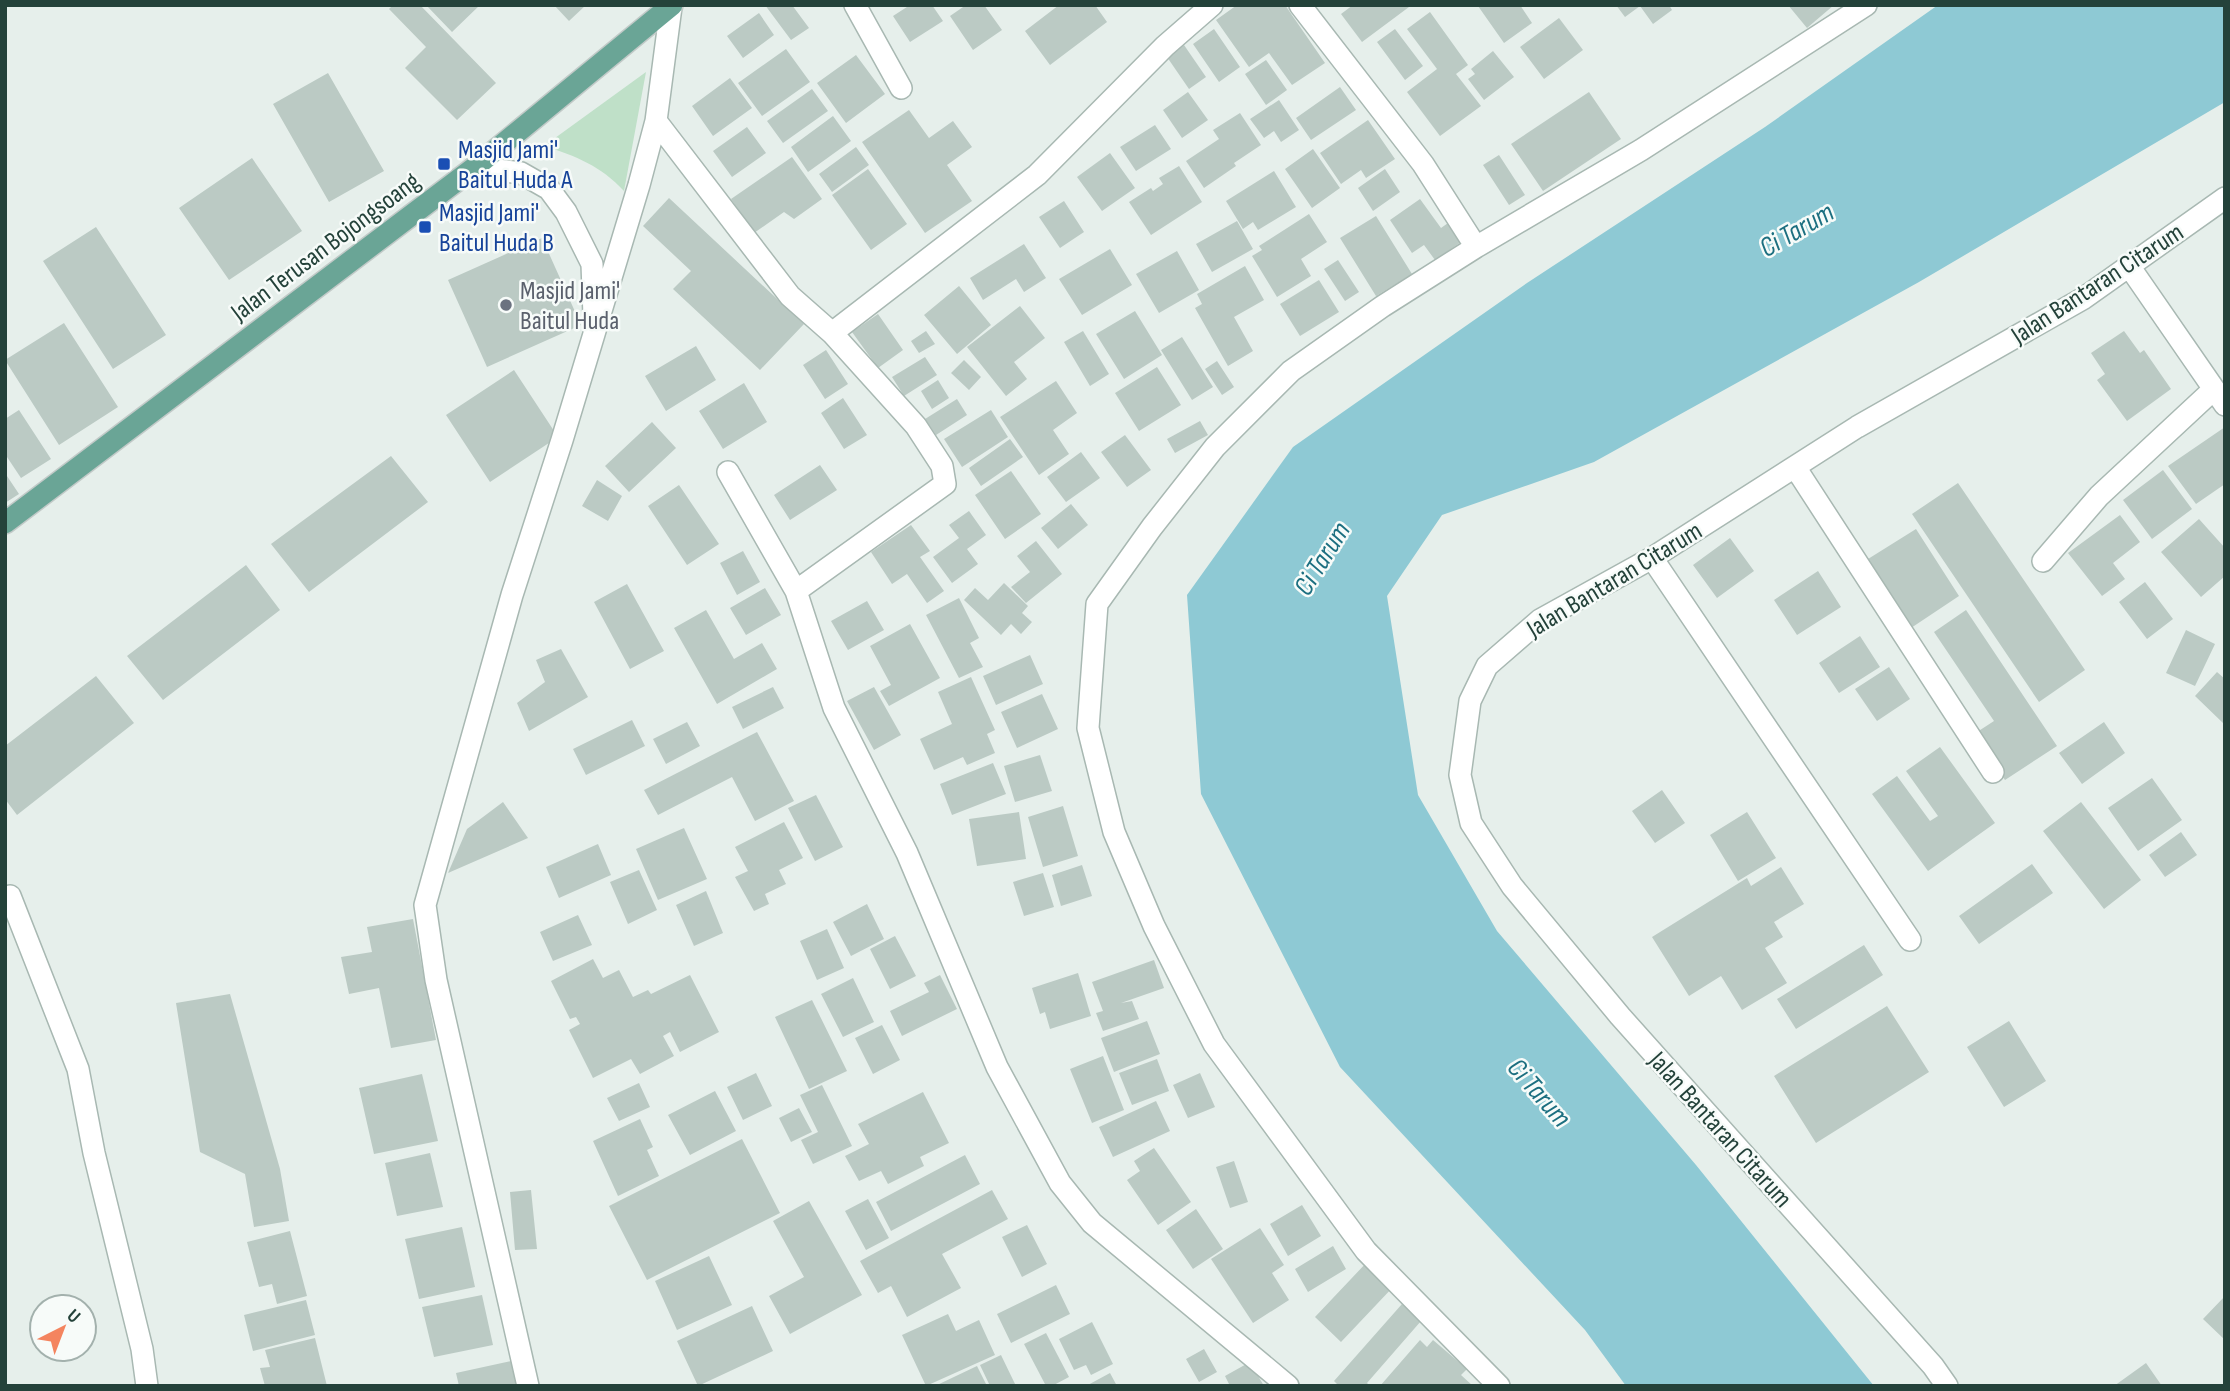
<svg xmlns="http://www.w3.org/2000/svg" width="2230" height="1391" font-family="'Sofia Sans Condensed',sans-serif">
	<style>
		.green { fill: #bfe0c8 }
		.water { fill: #8ec9d4 }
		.building { fill: #bbcac4 }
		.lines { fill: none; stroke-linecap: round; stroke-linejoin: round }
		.service-casing { stroke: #a8b8b2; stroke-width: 24 }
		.minor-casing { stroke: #a8b8b2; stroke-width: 24 }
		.primary-casing { stroke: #c2cac8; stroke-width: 24 }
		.service { stroke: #fff; stroke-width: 21 }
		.minor { stroke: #fff; stroke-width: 21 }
		.primary { stroke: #6aa596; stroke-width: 21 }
		.transit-dot { fill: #1a4fb4; stroke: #f7fbf9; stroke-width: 2.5 }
		.worship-dot { fill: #6b7280; stroke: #f7fbf9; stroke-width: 2.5 }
		.labels { text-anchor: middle; stroke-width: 5; stroke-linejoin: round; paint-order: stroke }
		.transit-label { font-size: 26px; fill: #164399; stroke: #f7fbf9; text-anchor: start }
		.street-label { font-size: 26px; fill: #24423a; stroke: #f7fbf9 }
		.worship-label { font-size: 26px; fill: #5b616d; stroke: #f7fbf9; text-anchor: start }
		.water-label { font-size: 28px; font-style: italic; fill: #1c6f80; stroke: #f7fbf9 }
	</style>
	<rect width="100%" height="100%" fill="#e6efeb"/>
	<path class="green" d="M646,72L624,191C601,166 576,156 544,146Z"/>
	<path class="water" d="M1938,5H2225V102L1919,282L1594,462L1442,515L1387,596L1418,795L1497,931L1696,1165L1874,1386H1626L1585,1330L1340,1067L1201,794L1187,595L1293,447L1527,283L1765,127Z"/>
	<path class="building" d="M393,5H420L496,83L457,120L405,68L426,47L389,9Z
		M426,5H480L452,32Z
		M554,5H586L569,21Z
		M765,5H792L809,28L791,40Z
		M910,5H932L943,21L910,42L893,16Z
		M966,5H984L1002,30L973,50L950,16Z
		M1059,5H1095L1107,22L1050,65L1025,31Z
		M1237,5H1285L1325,63L1292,85L1269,53L1249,67L1216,20Z
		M1353,5H1408L1409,7L1362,42L1341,14Z
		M1480,5H1520L1532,23L1504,43L1478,6Z
		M1616,5H1669L1672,10L1653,24L1640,6L1625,17Z
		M1788,5H1834L1807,28Z
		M1430,12L1468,65L1456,74L1481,106L1440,136L1407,92L1437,69L1407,29Z
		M759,13L774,35L743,58L727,36Z
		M1559,18L1583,50L1544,79L1520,47Z
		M1214,29L1240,67L1219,82L1193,44Z
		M1395,29L1423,66L1405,80L1377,42Z
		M1184,45L1206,77L1189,89L1167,57Z
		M786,49L810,82L762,116L738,83Z
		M1493,51L1514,77L1484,100L1468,79L1475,74L1471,69Z
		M856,55L885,94L846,123L817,83Z
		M1266,60L1287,90L1266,105L1245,74Z
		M328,73L384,171L329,202L273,104Z
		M730,78L752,108L713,136L692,106Z
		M1340,87L1356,110L1311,140L1296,118Z
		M812,89L828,111L783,143L767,121Z
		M1188,92L1208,120L1182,138L1163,110Z
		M1589,92L1621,139L1543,191L1511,144Z
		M1279,100L1299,130L1281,142L1274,131L1264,138L1250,119Z
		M909,110L929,138L953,121L972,147L947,165L972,201L925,233L862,142Z
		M1240,113L1261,145L1234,163L1236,166L1204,188L1186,161L1219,139L1213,130Z
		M833,116L851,141L808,172L791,147Z
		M1368,120L1395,159L1366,178L1361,170L1341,184L1320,153Z
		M1155,125L1171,149L1136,171L1120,147Z
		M747,127L766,153L732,177L713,151Z
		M856,147L869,165L832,192L819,174Z
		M1313,149L1340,188L1312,208L1285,169Z
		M1110,153L1135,188L1102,211L1077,177Z
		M1499,155L1525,195L1509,205L1483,165Z
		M792,157L822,199L794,219L784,212L754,233L731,199Z
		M252,158L302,231L229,280L179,208Z
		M1179,166L1202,202L1151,235L1129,202L1151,188L1153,191L1163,184L1159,178Z
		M868,169L907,224L871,250L832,195Z
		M1385,169L1400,192L1373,211L1358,188Z
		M1274,171L1296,207L1258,230L1253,222L1243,229L1226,201Z
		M669,198L804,324L760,370L673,289L691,271L643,226Z
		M1420,199L1441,228L1448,223L1461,242L1435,260L1424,245L1412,253L1390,220Z
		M1064,201L1084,232L1060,248L1039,217Z
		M1309,214L1327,242L1301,259L1311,276L1277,297L1252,256L1262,250L1259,246Z
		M1376,216L1412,274L1376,296L1340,238Z
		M1237,221L1253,249L1212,272L1196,244Z
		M96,227L166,335L113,369L43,261Z
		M542,238L581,325L487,367L448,280Z
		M1024,244L1046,278L1024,292L1016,279L983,300L970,278Z
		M1110,249L1132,285L1082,315L1059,279Z
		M1177,251L1199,290L1159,313L1136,274Z
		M1338,260L1359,292L1345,301L1324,269Z
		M1245,266L1264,300L1234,317L1253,351L1228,366L1195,308L1202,304L1197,294Z
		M1319,280L1339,312L1300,336L1280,304Z
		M959,286L991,325L957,354L924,315Z
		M1020,306L1045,338L1014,362L1027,379L1006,396L967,347Z
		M1135,311L1162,355L1124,379L1096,334Z
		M878,314L903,350L878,368L852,332Z
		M64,323L118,407L59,445L5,360Z
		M926,331L935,344L919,353L911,341Z
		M1083,331L1109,374L1090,386L1064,342Z
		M2124,331L2140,353L2144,350L2171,389L2127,421L2097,380L2105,374L2091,353Z
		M1182,337L1213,387L1192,400L1161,350Z
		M696,346L716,380L666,411L645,376Z
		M826,350L848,384L825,399L803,365Z
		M925,357L937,375L904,396L892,377Z
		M964,360L981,377L969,390L951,373Z
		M1217,361L1234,387L1222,395L1205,369Z
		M1157,367L1181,405L1139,431L1115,393Z
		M514,370L558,437L490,482L446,415Z
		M938,380L949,398L932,409L921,391Z
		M1056,381L1077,413L1053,430L1069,454L1039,475L1000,417Z
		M744,383L767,422L723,449L699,411Z
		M843,398L867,435L844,449L821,413Z
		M957,399L967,415L936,435L925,419Z
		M19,410L51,459L21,478L5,454V419Z
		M991,410L1008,437L962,467L944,439Z
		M1200,421L1208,435L1175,453L1167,439Z
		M652,422L676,448L629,492L605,466Z
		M2225,427V484L2196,504L2168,466Z
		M1125,435L1151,470L1127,487L1101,452Z
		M1010,439L1023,457L981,486L969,468Z
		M1081,452L1100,478L1066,502L1047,477Z
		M391,456L428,502L309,592L271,544Z
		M820,465L837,490L790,520L774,495Z
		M2163,470L2192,509L2152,539L2123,500Z
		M1011,471L1041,514L1005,539L975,495Z
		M5,473L19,494L5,503Z
		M597,480L622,496L608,521L582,506Z
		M1958,483L2085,670L2039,702L1912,514Z
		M679,485L719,544L687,565L648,506Z
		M1071,504L1088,525L1058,549L1041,528Z
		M969,511L986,535L967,549L978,564L952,583L933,557L959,538L949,525Z
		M2120,515L2140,542L2113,563L2125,579L2102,596L2068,553Z
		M2199,519L2225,548V576L2201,597L2161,552Z
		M911,525L930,551L920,557L944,591L927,603L907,574L892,584L871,552Z
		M1916,529L1959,596L1905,632L1860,564Z
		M1730,538L1754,571L1717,598L1693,565Z
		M1036,541L1062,574L1026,603L1011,587L1030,572L1017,556Z
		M743,551L760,582L737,595L720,563Z
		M246,565L280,610L163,700L127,656Z
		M1818,571L1841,607L1797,635L1774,600Z
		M2145,582L2173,619L2147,639L2119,602Z
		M1004,583L1028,606L1022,613L1032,622L1021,634L1011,624L1001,635L964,600L975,588L988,600Z
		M627,584L664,651L630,669L594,602Z
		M765,588L781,615L746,635L730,608Z
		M959,598L979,638L970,643L983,667L959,678L926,615Z
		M867,601L884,630L848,650L831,621Z
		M706,610L734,659L762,643L777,669L717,704L674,628Z
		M1966,610L2057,746L2005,780L1974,734L1994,721L1934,632Z
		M910,624L940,678L889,706L880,691L891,685L870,646Z
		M2186,630L2215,644L2195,686L2166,673Z
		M1860,636L1880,667L1839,693L1819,663Z
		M561,649L588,697L529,731L517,703L545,682L536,660Z
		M1030,655L1043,684L996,705L983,676Z
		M1889,667L1910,699L1877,721L1855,689Z
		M2217,672L2225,679V721L2223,723L2195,696Z
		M96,676L134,723L17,815L5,799V746Z
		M971,677L995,730L987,734L995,753L967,765L963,757L934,770L920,739L952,724L938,692Z
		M773,687L784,708L743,729L732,707Z
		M874,687L901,735L874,750L847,701Z
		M1042,694L1058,729L1017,748L1001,712Z
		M632,720L645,746L586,775L573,749Z
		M687,722L700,746L666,764L653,739Z
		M2104,722L2125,753L2082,784L2059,753Z
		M757,732L794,801L755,821L732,777L658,815L644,790Z
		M1940,747L1995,823L1928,871L1872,794L1897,776L1930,821L1938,816L1906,771Z
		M1040,755L1052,791L1015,802L1004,766Z
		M993,763L1006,794L952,815L940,784Z
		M2152,778L2182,820L2138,851L2108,808Z
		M1662,790L1685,823L1655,843L1632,811Z
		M816,795L843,847L815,861L788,808Z
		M503,802L528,838L448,873L467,829Z
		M2081,802L2141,880L2104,909L2043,831Z
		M1063,806L1078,856L1043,867L1028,817Z
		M1019,812L1026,859L977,866L969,819Z
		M1747,812L1776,858L1738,881L1710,835Z
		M784,822L803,858L779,870L786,884L765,894L769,904L754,911L735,877L748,871L735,847Z
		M684,828L707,879L658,900L636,849Z
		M2181,832L2197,855L2165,877L2149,855Z
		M598,844L611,875L559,898L546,867Z
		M2032,864L2053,893L1979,944L1959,916Z
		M1082,865L1092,896L1061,906L1052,875Z
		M1781,867L1804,904L1774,922L1783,937L1765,948L1787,983L1742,1010L1721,976L1689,996L1652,937L1747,878L1751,886Z
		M639,870L657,910L628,924L610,882Z
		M1043,873L1054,907L1024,916L1013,882Z
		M706,891L723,933L694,946L676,905Z
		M867,904L884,939L851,956L833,922Z
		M578,915L592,945L553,961L540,932Z
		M413,919L436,1040L391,1048L379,988L349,994L341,957L372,952L367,927Z
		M827,929L844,968L817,980L800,941Z
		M895,936L916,976L890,989L870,949Z
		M1864,945L1883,975L1796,1029L1777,999Z
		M593,959L603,978L619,970L633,997L648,990L651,994L690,975L719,1032L680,1052L670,1032L663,1036L674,1056L640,1074L631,1059L593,1078L569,1030L580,1024L576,1017L570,1019L551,981Z
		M1154,960L1164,988L1121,1003L1132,1001L1139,1019L1103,1031L1096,1013L1103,1011L1092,982Z
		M1078,973L1091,1016L1050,1029L1045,1012L1040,1014L1032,988Z
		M940,975L957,1009L902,1036L890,1011L929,992L924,983Z
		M853,978L874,1022L843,1037L821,994Z
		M230,994L280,1169L289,1221L254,1227L245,1174L200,1152L176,1003Z
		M812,1000L847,1071L809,1089L775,1017Z
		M1887,1006L1929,1072L1816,1143L1774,1076Z
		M1147,1021L1160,1054L1114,1072L1101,1038Z
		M2009,1021L2046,1081L2004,1107L1967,1047Z
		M882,1025L900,1060L873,1074L855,1038Z
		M1103,1056L1124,1110L1092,1123L1070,1069Z
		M1157,1059L1169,1091L1132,1105L1119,1073Z
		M756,1073L772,1106L743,1120L727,1087Z
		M1200,1073L1215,1107L1188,1118L1173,1085Z
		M422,1074L438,1141L374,1154L359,1088Z
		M639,1083L650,1107L619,1121L607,1098Z
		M822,1085L852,1146L813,1164L801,1140L818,1132L800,1095Z
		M715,1091L736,1131L690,1155L668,1115Z
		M923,1092L949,1143L920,1157L924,1166L888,1184L881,1171L859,1181L845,1156L869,1144L858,1124Z
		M1156,1101L1170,1131L1113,1157L1099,1127Z
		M799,1108L812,1132L791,1142L779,1118Z
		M640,1119L653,1147L647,1150L659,1176L618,1196L593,1141Z
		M742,1139L780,1213L647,1280L609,1206Z
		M1154,1148L1191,1202L1158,1225L1127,1180L1140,1171L1134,1161Z
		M430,1153L443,1207L397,1216L385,1163Z
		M965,1155L980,1184L891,1231L876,1202Z
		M1234,1161L1248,1202L1230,1208L1216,1167Z
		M531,1190L537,1249L515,1250L510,1192Z
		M992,1190L1008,1219L942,1254L961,1288L907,1317L891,1286L878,1293L860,1261Z
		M868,1199L889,1238L866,1250L845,1211Z
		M809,1201L862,1295L790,1334L769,1296L804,1277L773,1221Z
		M1302,1205L1321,1236L1288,1256L1270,1224Z
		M1196,1209L1223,1249L1193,1269L1166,1230Z
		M1027,1225L1047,1264L1022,1277L1002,1237Z
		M462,1227L475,1287L419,1299L405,1239Z
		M1260,1228L1284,1265L1272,1273L1289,1300L1253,1323L1211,1259Z
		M290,1231L307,1296L277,1304L272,1284L259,1287L247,1242Z
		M1333,1246L1346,1269L1308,1292L1295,1269Z
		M709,1256L732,1305L677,1330L655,1281Z
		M1368,1261L1394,1286L1341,1342L1315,1317Z
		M1056,1285L1070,1314L1011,1343L997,1314Z
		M482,1295L493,1345L434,1357L422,1307Z
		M2225,1296V1340L2203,1319Z
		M306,1300L315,1335L253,1351L244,1315Z
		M1402,1304L1421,1321L1367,1383L1370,1386H1339L1334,1381Z
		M752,1306L773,1351L698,1386L677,1341Z
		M948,1314L956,1331L979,1320L995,1355L926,1386L902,1335Z
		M1092,1322L1113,1364L1091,1375L1086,1365L1074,1370L1059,1339Z
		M1046,1333L1069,1377L1052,1386H1046L1024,1344Z
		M315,1338L327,1386H294V1384L265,1386L260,1368L270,1367L265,1350Z
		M1420,1340L1427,1347L1433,1340L1467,1369L1461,1375L1473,1386H1380Z
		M1204,1349L1217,1372L1199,1382L1186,1359Z
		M1001,1355L1016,1386H990L980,1365Z
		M511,1361L516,1386H459L456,1373Z
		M1250,1362L1264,1386H1230L1225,1376Z
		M2146,1363L2162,1386H2114Z
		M977,1366L987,1386H935Z
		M1110,1373L1117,1386H1086Z"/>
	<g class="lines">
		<g class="service-casing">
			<path id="service" d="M1652,558L1910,940"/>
		</g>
		<g class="minor-casing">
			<path id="minor" d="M855,5L901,88
				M1300,5L1423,164L1476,247
				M656,121L790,296L832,333L916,426L942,466L945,484L796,591L834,708L907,853L997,1067L1060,1183L1092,1223L1288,1386
				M475,167L521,173L549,189L566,212L592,264L594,316
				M2129,266L2225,405
				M832,333L1037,175L1165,46L1212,5
				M1795,467L1993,772
				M728,472L796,591
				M2043,561L2099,496L2213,390
				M10,896L78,1069L94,1153L142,1349L147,1386
				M528,1386L436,980L425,905L512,595L562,440L639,185L656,121L671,7
				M1499,1386L1366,1251L1214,1044L1154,926L1114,832L1088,728L1097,604L1152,527L1215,447L1291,371L1383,306L1476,247L1641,150L1866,5
				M1947,1386L1933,1366L1620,1016L1512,886L1471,823L1460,775L1470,701L1487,666L1540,620L1652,558L1857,427L2084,298L2225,198"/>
		</g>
		<g class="primary-casing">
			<path id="primary" d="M5,523L475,167L672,5"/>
		</g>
		<use href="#service" class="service"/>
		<use href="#minor" class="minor"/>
		<use href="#primary" class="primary"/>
	</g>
	<g class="transit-dot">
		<rect x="437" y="157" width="14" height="14" rx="3.5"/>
		<rect x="418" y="220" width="14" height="14" rx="3.5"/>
	</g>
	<circle class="worship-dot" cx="506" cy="305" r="7"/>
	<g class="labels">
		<g class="transit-label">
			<text x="458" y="158">Masjid Jami'<tspan x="458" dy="30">Baitul Huda A</tspan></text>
			<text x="439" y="221">Masjid Jami'<tspan x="439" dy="30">Baitul Huda B</tspan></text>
		</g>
		<g class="street-label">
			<text transform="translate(325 246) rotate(-37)" y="9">Jalan Terusan Bojongsoang</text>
			<text transform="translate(2097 283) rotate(-33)" y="9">Jalan Bantaran Citarum</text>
			<text transform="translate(1614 579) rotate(-31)" y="9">Jalan Bantaran Citarum</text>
			<text transform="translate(1721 1129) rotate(48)" y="9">Jalan Bantaran Citarum</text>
		</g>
		<g class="worship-label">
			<text x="520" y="299">Masjid Jami'<tspan x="520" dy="30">Baitul Huda</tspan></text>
		</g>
		<g class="water-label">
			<text transform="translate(1796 229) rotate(-30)" y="10">Ci Tarum</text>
			<text transform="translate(1321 558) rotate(-58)" y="10">Ci Tarum</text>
			<text transform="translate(1540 1092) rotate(49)" y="10">Ci Tarum</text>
		</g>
	</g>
	<rect width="2230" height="1391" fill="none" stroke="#24423a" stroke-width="14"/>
	<g transform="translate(63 1328) rotate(42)"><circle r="33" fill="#f7fbf9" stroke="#a3b1ad" stroke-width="2"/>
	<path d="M0-5L12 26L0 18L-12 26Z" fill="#f4845f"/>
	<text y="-10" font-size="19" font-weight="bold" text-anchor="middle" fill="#24423a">U</text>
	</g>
</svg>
